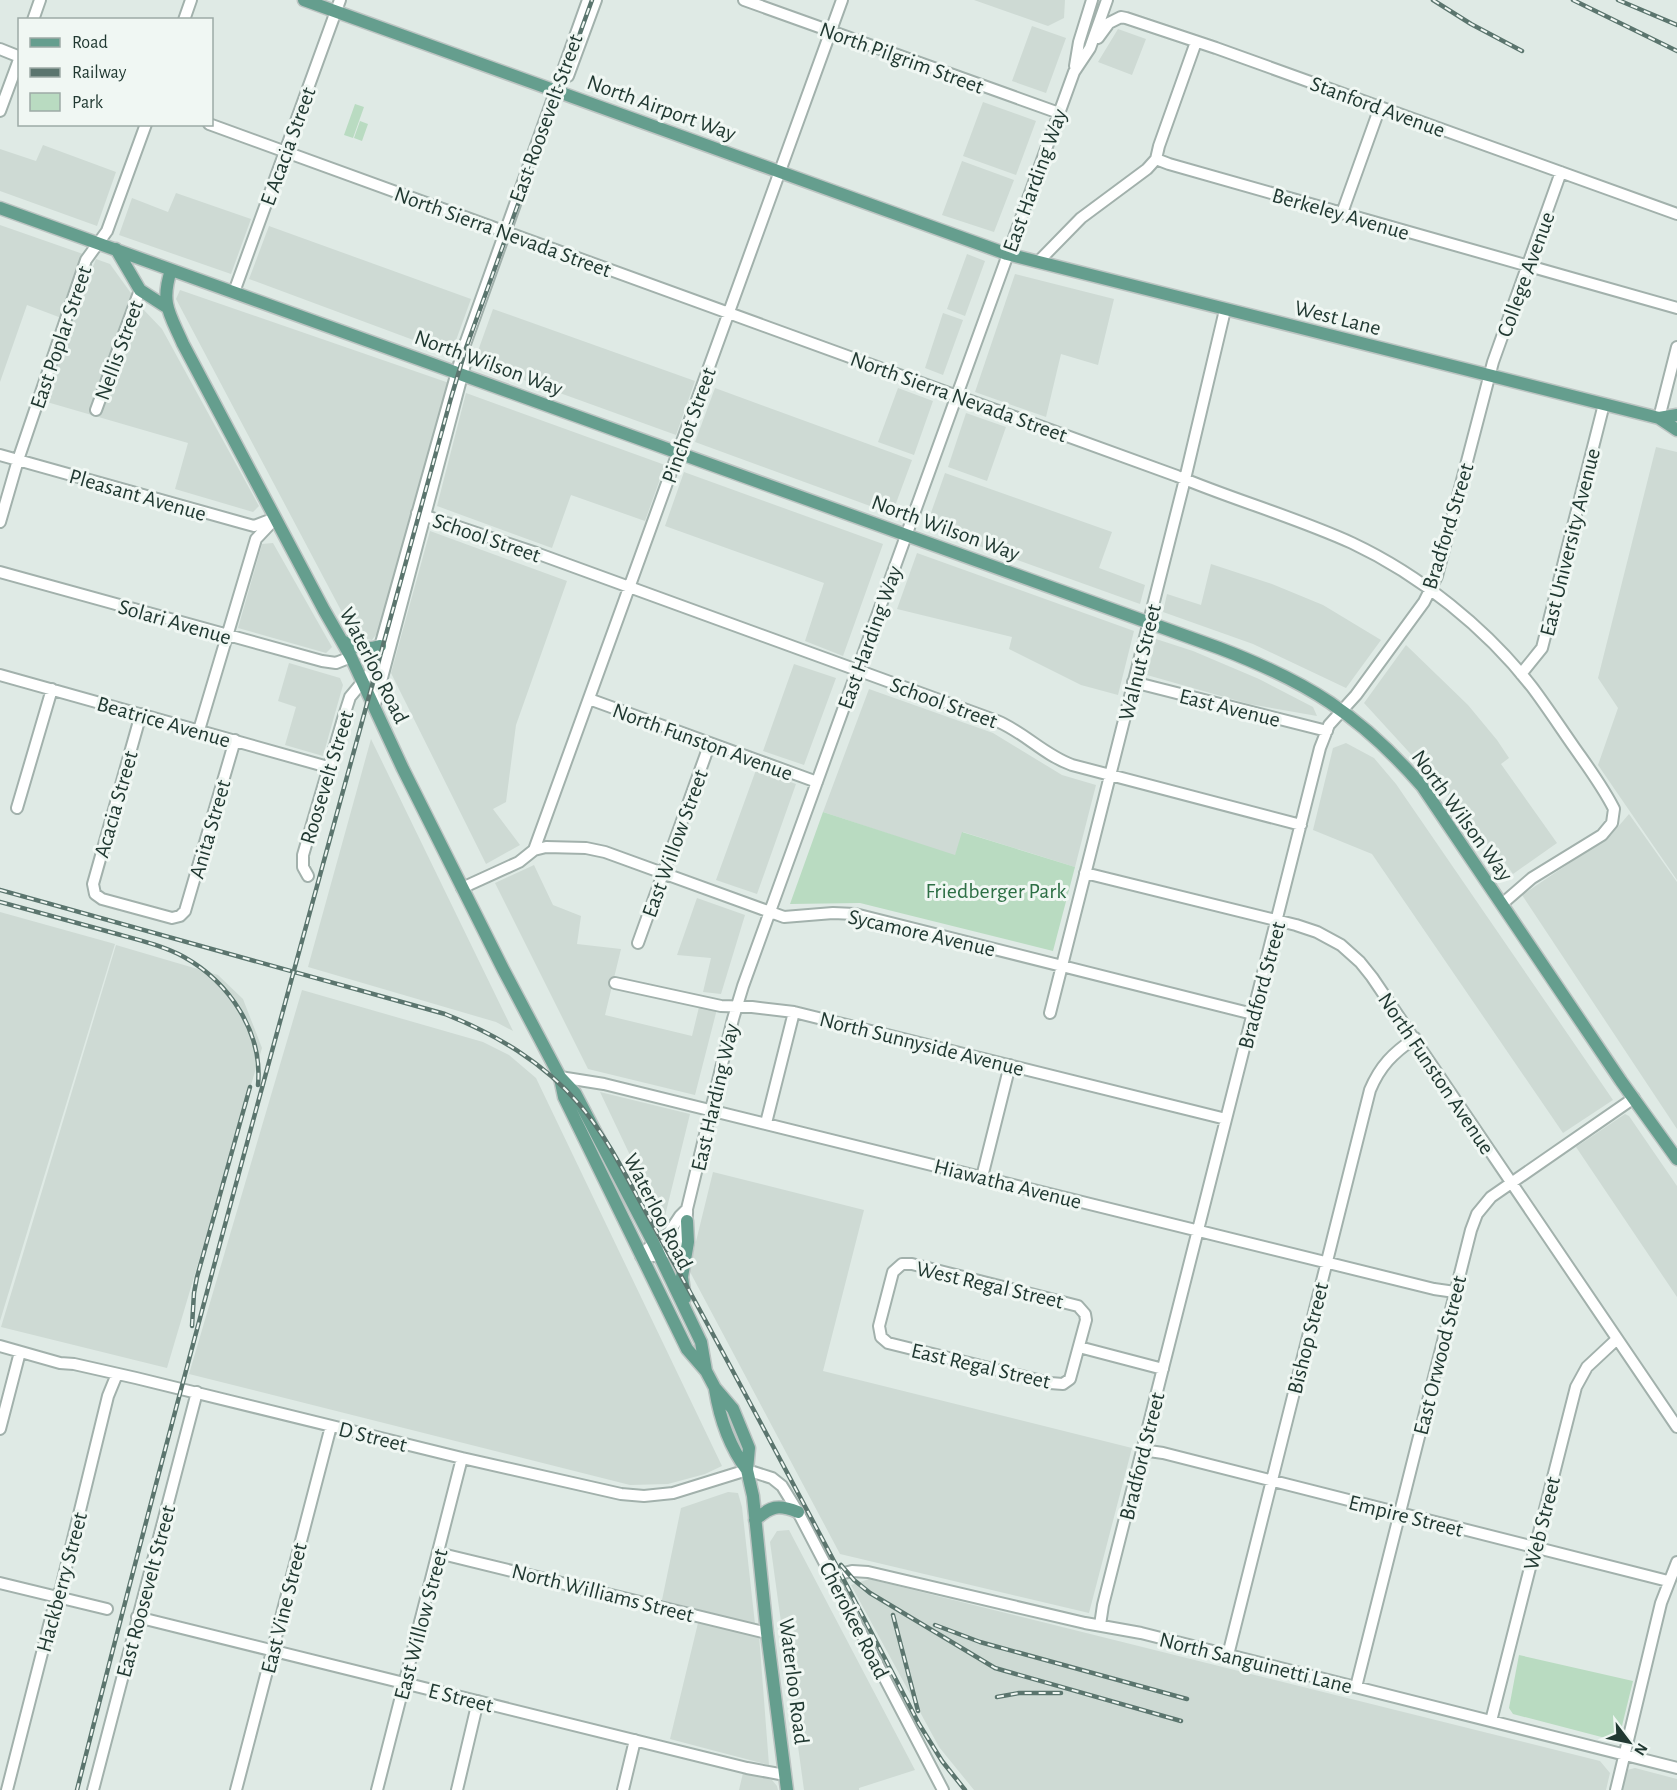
<svg xmlns="http://www.w3.org/2000/svg" width="1677" height="1790" font-family="'Alegreya Sans',sans-serif">
	<style>
		.built { fill: #cedad4 }
		.green { fill: #b9dbc1 }
		.lines { fill: none; stroke-linecap: round; stroke-linejoin: round }
		.minor-casing { stroke: #a2b1ac; stroke-width: 14 }
		.major-casing { stroke: #bcc4c2; stroke-width: 15 }
		.minor { stroke: #fff; stroke-width: 10 }
		.major { stroke: #659e8e; stroke-width: 12 }
		.rail-casing { stroke: #5b756e; stroke-width: 4.5 }
		.rail { stroke: #f0f7f3; stroke-width: 2; stroke-dasharray: 7; stroke-linecap: butt }
		.labels { text-anchor: middle; stroke-width: 6; stroke-linejoin: round; paint-order: stroke }
		.street-label { font-size: 22px; fill: #213932; stroke: #f0f7f3 }
		.park-label { font-size: 22px; fill: #2d6f45; stroke: #f0f7f3 }
	</style>
	<rect width="100%" height="100%" fill="#dfeae5"/>
	<path class="built" d="M974,0H1065L1064,18L1048,26Z
		M1032,26L1066,38L1046,93L1012,81Z
		M1118,29L1146,39L1132,75L1098,62Z
		M983,102L1036,121L1016,175L963,156Z
		M43,145L116,172L97,226L0,191V149L36,161Z
		M962,161L1014,180L994,232L942,215Z
		M176,193L251,219L231,274L119,235L132,198L168,212Z
		M0,225L83,254L62,308L67,310L64,319L27,305L0,382Z
		M269,226L471,299L451,354L249,279Z
		M967,254L985,261L965,316L947,309Z
		M96,259L110,264L133,296L90,408L101,412L142,308L162,329L259,506L253,512L175,489L188,443L40,400Z
		M1015,274L1114,299L1098,365L1061,354L1046,417L975,392Z
		M180,290L452,384L378,632L372,640L362,638L353,633L176,299Z
		M493,309L695,381L676,435L474,362Z
		M943,313L963,320L943,375L925,368Z
		M715,388L912,460L892,514L695,442Z
		M898,388L933,401L914,455L878,442Z
		M466,393L665,465L645,521L571,495L552,548L437,506Z
		M966,413L1006,427L987,481L948,467Z
		M1656,447L1677,452V880L1598,765L1618,708L1598,678Z
		M684,472L883,544L843,656L805,641L824,583L665,526Z
		M945,473L1112,532L1099,568L1145,585L1140,604L926,527Z
		M430,531L567,581L516,725L506,802L493,809L520,845L486,864L391,673Z
		M273,543L332,647L326,653L238,628L262,544Z
		M917,553L1134,631L1118,695L1081,685L1009,649L1012,637L897,609Z
		M1211,564L1272,584L1323,605L1381,640L1346,688L1253,644L1163,612L1167,594L1201,605Z
		M1156,639L1193,651L1259,679L1313,707L1317,716L1249,704L1147,675Z
		M1406,645L1468,705L1497,740L1509,758L1501,764L1557,843L1513,874L1490,842L1485,845L1451,798L1364,703Z
		M289,663L340,678L343,685L323,756L285,745L296,707L278,701Z
		M794,664L836,678L804,765L763,751Z
		M869,689L993,733L1062,775L1096,785L1075,867L963,832L955,856L823,812Z
		M371,739L513,1031L496,1022L308,967Z
		M1346,743L1374,758L1396,784L1613,1100L1563,1133L1372,854L1313,830L1333,748Z
		M756,770L796,784L757,894L716,880Z
		M1629,814L1677,882V1129L1522,895L1611,835Z
		M534,865L553,905L581,916L577,944L621,949L605,1015L692,1036L699,1007L717,1009L695,1095L588,1069L495,883Z
		M697,898L745,915L721,994L703,992L711,958L677,955Z
		M0,912L115,944L0,1321Z
		M116,945L218,975L243,999L262,1048L167,1368L1,1327Z
		M302,990L483,1042L509,1055L536,1078L722,1466L705,1474L668,1484L630,1485L189,1374Z
		M600,1092L690,1114L663,1224L628,1151Z
		M1625,1114L1629,1116L1677,1186V1297L1576,1147Z
		M713,1172L864,1210L823,1371L1132,1448L1089,1613L840,1554L689,1270Z
		M728,1492L738,1493L742,1507L755,1624L662,1600L681,1508Z
		M789,1530L915,1770L859,1788V1790H804L770,1542L777,1531Z
		M869,1579L1600,1761L1610,1773L1606,1790H974L939,1747L851,1585Z
		M698,1623L759,1635L769,1765L670,1739Z
		M1635,1768L1677,1779V1790H1622L1627,1770Z
		M743,1773L772,1780L777,1786L778,1790H739Z"/>
	<path class="green" d="M355,104L364,107L353,138L344,135Z
		M360,121L368,124L362,141L354,138Z
		M823,812L955,855L962,832L1075,867L1053,951L860,903L790,904Z
		M1519,1655L1633,1681L1619,1738L1613,1740L1513,1714L1509,1708Z"/>
	<g class="lines">
		<g class="minor-casing">
			<path id="minor" d="M744,0L1059,113
				M33,20L40,0
				M184,20L191,0
				M1098,38L1109,23L1121,17L1126,18L1216,48L1677,214
				M0,49L20,57
				M1075,66L1079,42L1092,0
				M568,76L596,0
				M0,111L20,57
				M209,124L1177,476C1234,500 1295,517 1352,543C1420,575 1486,628 1532,687C1547,707 1560,727 1574,747C1588,767 1603,787 1614,809L1612,823L1602,835L1532,878L1502,904
				M1156,159L1169,164L1677,308
				M1156,159L1159,146L1196,42
				M1342,213L1380,107
				M1038,262L1081,218L1147,169L1156,159
				M234,292L340,0
				M96,410L140,290
				M1659,418L1677,347
				M0,455L243,523L254,526L275,518
				M417,513L536,553L997,721C1024,732 1044,755 1072,765L1301,825
				M0,522L18,460L86,260L107,231L146,124
				M0,572L322,661L336,663L351,657
				M1521,674L1542,648L1604,404
				M0,675L328,767
				M1133,682L1327,731
				M589,699L817,782
				M374,708L468,353
				M141,714L93,884L95,894L102,899L172,918L180,916L185,911L235,740
				M199,730L256,539L273,521
				M17,808L52,689
				M534,850L842,0
				M1085,873L1296,925L1317,932L1341,945L1360,962L1372,977L1677,1427
				M308,876L303,867V855L343,719L350,697L374,668L464,347L588,0
				M462,888L519,862L534,850L546,847L586,848L605,852L784,917L833,913L855,914L1253,1014
				M638,943L710,743
				M615,983L721,1006L752,1007L794,1012L1226,1119
				M1050,1013L1185,479L1225,310
				M560,1077L604,1084L1434,1289L1455,1292
				M766,1123L794,1012
				M982,1177L1010,1065
				M647,1249L668,1234L680,1216L687,1209
				M641,1256C647,1256 654,1257 660,1255C679,1249 688,1226 687,1209L733,1019L743,986L1074,72L1090,48L1107,0
				M902,1264H912L1078,1306L1085,1314L1086,1320L1070,1379L1063,1384L1050,1383L888,1343L881,1337L879,1326L893,1272Z
				M0,1346L60,1363L74,1364L136,1378L462,1458L621,1494L644,1496L673,1493L747,1470L772,1478L782,1486L798,1512L943,1790
				M1079,1347L1163,1369
				M0,1429L20,1352
				M1142,1450L1163,1453L1668,1581
				M438,1553L767,1633
				M832,1576L852,1571L868,1572L1085,1623L1141,1633L1677,1768
				M0,1583L107,1609
				M137,1617L747,1768L785,1775
				M1100,1625L1103,1605L1320,748L1329,725L1356,695L1424,602L1437,576L1493,362L1561,172
				M1228,1655L1370,1090C1380,1066 1393,1053 1415,1038
				M1356,1687L1471,1230L1477,1214L1491,1197L1634,1098
				M1491,1721L1576,1387L1587,1367L1617,1339
				M7,1790L54,1606L61,1588L108,1396L117,1374
				M93,1790L197,1392
				M236,1790L331,1426
				M377,1790L462,1458
				M457,1790L478,1701
				M623,1790L635,1740
				M1616,1790L1661,1603L1677,1562"/>
		</g>
		<g class="major-casing">
			<path id="major" d="M304,0L1007,254L1659,418L1677,430
				M0,208L1219,648C1308,682 1359,714 1422,786L1621,1081L1677,1159
				M116,249L140,290L168,308
				M171,270C160,304 170,314 183,344L324,610L351,657L403,769L503,969L560,1077L575,1093L654,1244L701,1342L706,1371
				M1659,418L1677,415
				M342,641C356,647 365,651 380,646
				M560,1078L564,1097L687,1349L706,1371L715,1388L733,1409L749,1448L747,1470L753,1496L767,1633L787,1790
				M685,1298L682,1277L688,1242L687,1221
				M715,1389C720,1420 729,1446 747,1470
				M755,1520C771,1506 778,1504 798,1512"/>
		</g>
		<use href="#minor" class="minor"/>
		<use href="#major" class="major"/>
		<g class="rail-casing">
			<path id="rail" d="M1433,0L1471,24L1522,51
				M1573,0L1677,51
				M1618,0L1677,25
				M0,890L445,1014C497,1035 543,1062 579,1104C603,1132 620,1164 637,1196C657,1232 677,1268 696,1303C772,1443 846,1583 919,1724L942,1761L965,1790
				M0,902C37,912 74,922 110,932C135,939 162,945 184,957C229,982 263,1032 258,1085
				M192,1326L194,1293L197,1277L250,1087
				M841,1565L854,1580L870,1593L995,1668L1181,1721
				M893,1615L918,1711
				M935,1625L980,1642L1187,1699
				M997,1697L1019,1693H1061
				M77,1790C195,1324 324,861 451,398L466,348L592,0"/>
		</g>
		<use href="#rail" class="rail"/>
	</g>
	<g class="labels">
		<g class="street-label">
			<text transform="translate(902 57) rotate(20)" y="8">North Pilgrim Street</text>
			<text transform="translate(1378 106) rotate(20)" y="8">Stanford Avenue</text>
			<text transform="translate(662 107) rotate(20)" y="8">North Airport Way</text>
			<text transform="translate(545 118) rotate(-70)" y="8">East Roosevelt Street</text>
			<text transform="translate(287 146) rotate(-70)" y="8">E Acacia Street</text>
			<text transform="translate(1034 180) rotate(-70)" y="8">East Harding Way</text>
			<text transform="translate(1341 213) rotate(16)" y="8">Berkeley Avenue</text>
			<text transform="translate(503 231) rotate(20)" y="8">North Sierra Nevada Street</text>
			<text transform="translate(1525 274) rotate(-70)" y="8">College Avenue</text>
			<text transform="translate(1338 317) rotate(14)" y="8">West Lane</text>
			<text transform="translate(60 337) rotate(-71)" y="8">East Poplar Street</text>
			<text transform="translate(118 350) rotate(-70)" y="8">Nellis Street</text>
			<text transform="translate(489 362) rotate(20)" y="8">North Wilson Way</text>
			<text transform="translate(959 396) rotate(20)" y="8">North Sierra Nevada Street</text>
			<text transform="translate(688 425) rotate(-70)" y="8">Pinchot Street</text>
			<text transform="translate(138 494) rotate(16)" y="8">Pleasant Avenue</text>
			<text transform="translate(1447 526) rotate(-73)" y="8">Bradford Street</text>
			<text transform="translate(946 527) rotate(20)" y="8">North Wilson Way</text>
			<text transform="translate(487 537) rotate(19)" y="8">School Street</text>
			<text transform="translate(1569 542) rotate(-76)" y="8">East University Avenue</text>
			<text transform="translate(175 621) rotate(16)" y="8">Solari Avenue</text>
			<text transform="translate(869 637) rotate(-70)" y="8">East Harding Way</text>
			<text transform="translate(1139 662) rotate(-76)" y="8">Walnut Street</text>
			<text transform="translate(375 665) rotate(63)" y="8">Waterloo Road</text>
			<text transform="translate(944 702) rotate(20)" y="8">School Street</text>
			<text transform="translate(1230 707) rotate(14)" y="8">East Avenue</text>
			<text transform="translate(164 721) rotate(16)" y="8">Beatrice Avenue</text>
			<text transform="translate(703 741) rotate(20)" y="8">North Funston Avenue</text>
			<text transform="translate(326 777) rotate(-73)" y="8">Roosevelt Street</text>
			<text transform="translate(115 804) rotate(-74)" y="8">Acacia Street</text>
			<text transform="translate(1463 815) rotate(54)" y="8">North Wilson Way</text>
			<text transform="translate(209 829) rotate(-74)" y="8">Anita Street</text>
			<text transform="translate(674 843) rotate(-70)" y="8">East Willow Street</text>
			<text transform="translate(922 932) rotate(13)" y="8">Sycamore Avenue</text>
			<text transform="translate(1261 985) rotate(-75)" y="8">Bradford Street</text>
			<text transform="translate(922 1043) rotate(14)" y="8">North Sunnyside Avenue</text>
			<text transform="translate(1437 1073) rotate(56)" y="8">North Funston Avenue</text>
			<text transform="translate(714 1097) rotate(-77)" y="8">East Harding Way</text>
			<text transform="translate(1008 1183) rotate(14)" y="8">Hiawatha Avenue</text>
			<text transform="translate(659 1211) rotate(63)" y="8">Waterloo Road</text>
			<text transform="translate(990 1284) rotate(13)" y="8">West Regal Street</text>
			<text transform="translate(1307 1338) rotate(-76)" y="8">Bishop Street</text>
			<text transform="translate(1439 1355) rotate(-76)" y="8">East Orwood Street</text>
			<text transform="translate(981 1365) rotate(13)" y="8">East Regal Street</text>
			<text transform="translate(373 1436) rotate(14)" y="8">D Street</text>
			<text transform="translate(1141 1456) rotate(-76)" y="8">Bradford Street</text>
			<text transform="translate(1406 1515) rotate(14)" y="8">Empire Street</text>
			<text transform="translate(1541 1523) rotate(-76)" y="8">Web Street</text>
			<text transform="translate(61 1582) rotate(-75)" y="8">Hackberry Street</text>
			<text transform="translate(145 1591) rotate(-75)" y="8">East Roosevelt Street</text>
			<text transform="translate(603 1592) rotate(14)" y="8">North Williams Street</text>
			<text transform="translate(283 1608) rotate(-76)" y="8">East Vine Street</text>
			<text transform="translate(855 1620) rotate(63)" y="8">Cherokee Road</text>
			<text transform="translate(420 1624) rotate(-75)" y="8">East Willow Street</text>
			<text transform="translate(1256 1662) rotate(14)" y="8">North Sanguinetti Lane</text>
			<text transform="translate(795 1681) rotate(83)" y="8">Waterloo Road</text>
			<text transform="translate(461 1697) rotate(14)" y="8">E Street</text>
		</g>
		<g class="park-label">
			<text x="996" y="898">Friedberger Park</text>
		</g>
	</g>
	<rect x="18" y="18" width="195" height="108" fill="#f0f7f3" stroke="#9daba6" stroke-width="1.5"/>
	<rect x="30" y="38" width="30" height="9" fill="#659e8e" stroke="#9daba6" stroke-width="1.5"/>
	<text x="72" y="48" font-size="18" fill="#213932">Road</text>
	<rect x="30" y="68" width="30" height="9" fill="#5b756e" stroke="#9daba6" stroke-width="1.5"/>
	<text x="72" y="78" font-size="18" fill="#213932">Railway</text>
	<rect x="30" y="93" width="30" height="18" fill="#b9dbc1" stroke="#9daba6" stroke-width="1.5"/>
	<text x="72" y="108" font-size="18" fill="#213932">Park</text>
	<g transform="translate(1629 1742) rotate(122)" stroke="#f0f7f3" stroke-width="4.5" paint-order="stroke">
	<path d="M0-4.5L10 22L0 15L-10 22Z" fill="#213932"/>
	<text y="-9" font-size="16" font-weight="bold" text-anchor="middle" fill="#213932">N</text>
	</g>
</svg>
